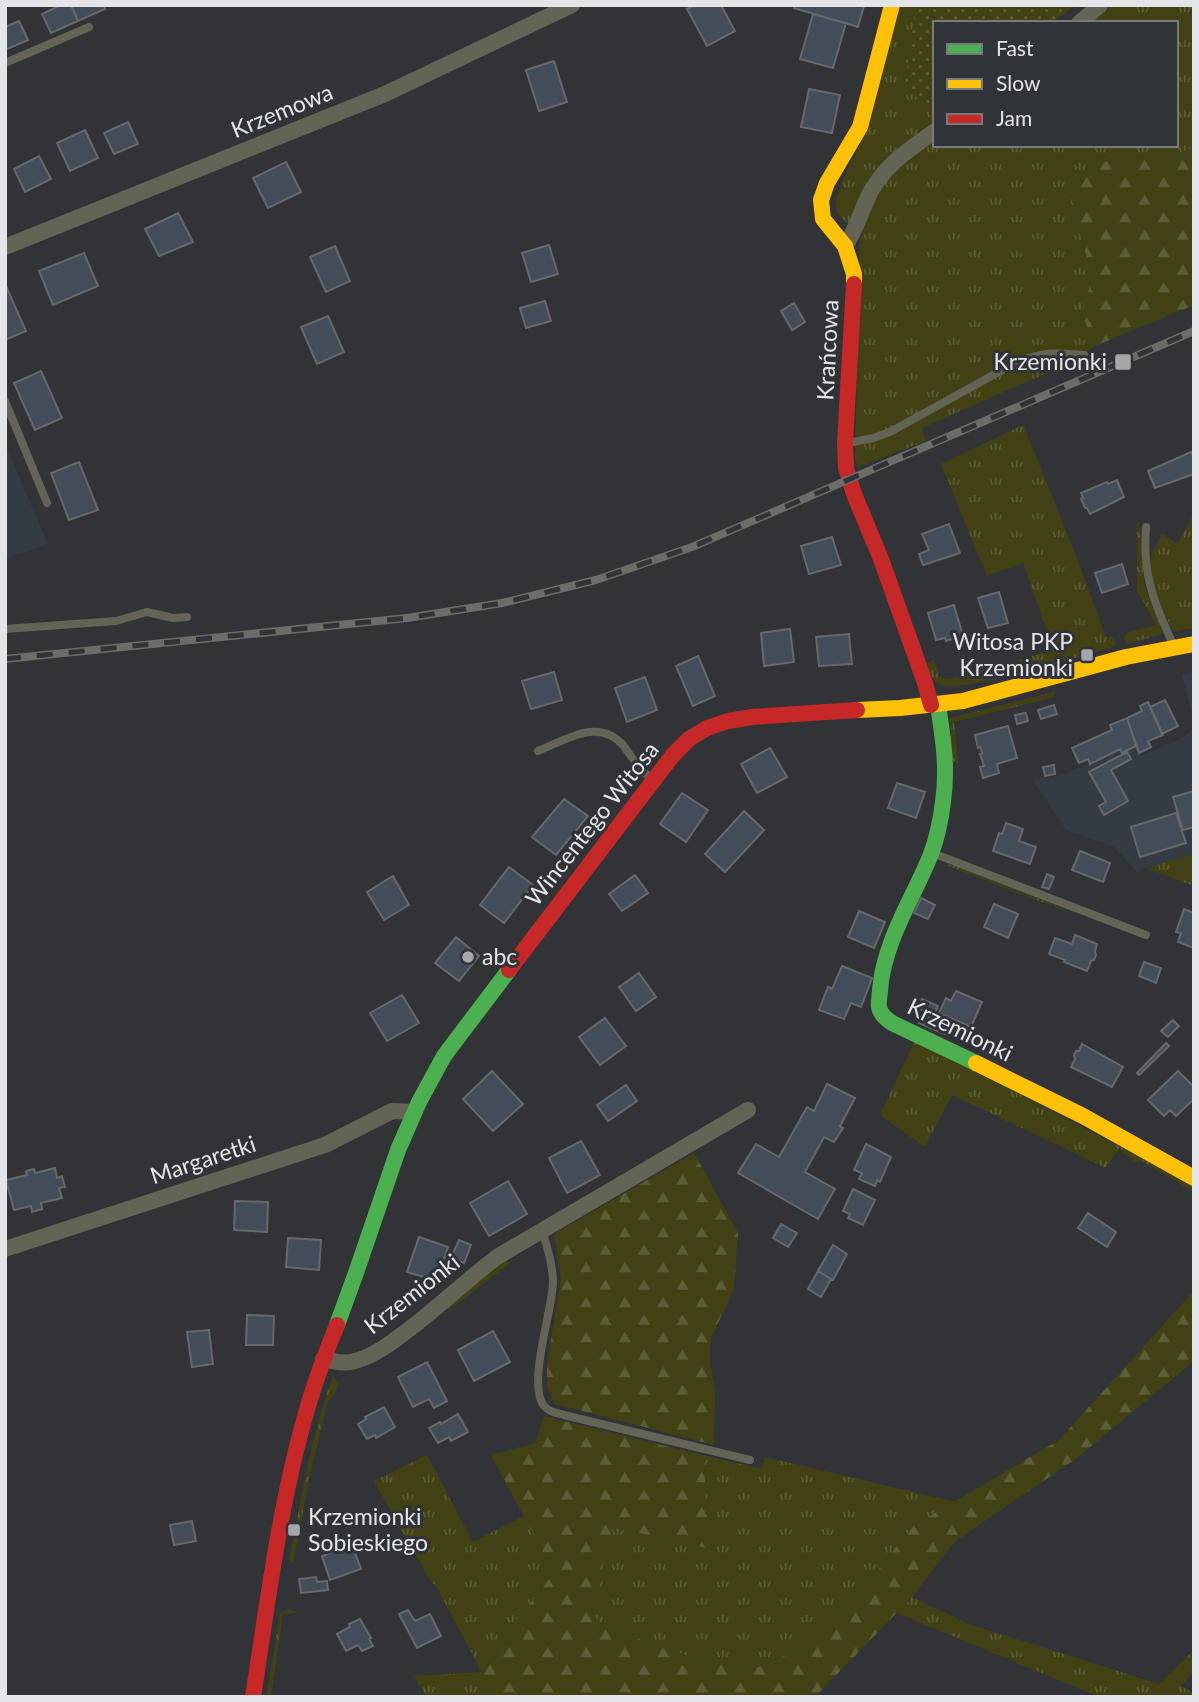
<svg xmlns="http://www.w3.org/2000/svg" width="1199" height="1702" font-family="Lato,sans-serif">
	<style>
		.built { fill: #343b43 }
		.grass { fill: url(#grass-tufts) }
		.forest { fill: url(#forest-firs) }
		.park { fill: url(#park-dots) }
		.building { fill: #434d59; stroke: #66686a; stroke-width: 2 }
		.lines { fill: none; stroke-linecap: round; stroke-linejoin: round }
		.lane { stroke: #636455; stroke-width: 8 }
		.street { stroke: #636455; stroke-width: 16 }
		.fast { stroke: #4caf50; stroke-width: 16 }
		.slow { stroke: #ffc107; stroke-width: 16 }
		.jam { stroke: #c62828; stroke-width: 16 }
		.rail-casing { stroke: #6c6d68; stroke-width: 8 }
		.rail { stroke: #303337; stroke-width: 5; stroke-dasharray: 16; stroke-linecap: butt }
		.poi-dot { fill: #a5a7aa; stroke: #303337; stroke-width: 2.5 }
		.labels { text-anchor: middle; stroke-width: 6; stroke-linejoin: round; paint-order: stroke }
		.street-label { font-size: 23px; fill: #e3e5e8; stroke: #303337 }
		.poi-label { font-size: 23px; fill: #e3e5e8; stroke: #303337; text-anchor: end }
	</style>
	<defs>
		<pattern id="grass-tufts" width="24" height="20" patternUnits="userSpaceOnUse" patternTransform="scale(1.75)"><rect width="24" height="20" fill="#414114"/><path d="M3 7l-1-3M5 7V3M7 7l1-3M15 17l-1-3M17 17v-4M19 17l1-3" fill="none" stroke="#5c5c36"/></pattern>
		<pattern id="forest-firs" width="22" height="20" patternUnits="userSpaceOnUse" patternTransform="scale(1.75)"><rect width="22" height="20" fill="#414114"/><path d="M5 1l3.5 6h-7zM16 11l3.5 6h-7z" fill="#5c5c36"/></pattern>
		<pattern id="park-dots" width="8" height="8" patternUnits="userSpaceOnUse" patternTransform="scale(1.75)"><rect width="8" height="8" fill="#414114"/><path d="M2 2h.1M6 6h.1" fill="none" stroke="#5c5c36" stroke-width="1.8" stroke-linecap="round"/></pattern>
	</defs>
	<rect width="100%" height="100%" fill="#313336"/>
	<path class="built" d="M5,444L48,544L5,559Z
		M1194,672V853L1136,871L1114,847L1066,830L1033,780L1063,775L1120,749L1122,753L1136,746L1141,756L1180,739L1191,731L1193,719L1182,675Z"/>
	<path class="grass" d="M900,5H916L904,89L935,107V123L894,152L849,225L837,213L836,200L845,175L868,129Z
		M1109,5H1194V148L1170,156H1118L1084,171L1070,199L1092,276L1082,315L1095,346L1072,362L922,428L926,441L858,467L855,458L860,240L876,194L895,164L935,135V145H1176V23H1087Z
		M1023,425L1072,545L1106,637L1111,636C1115,640 1116,643 1114,647C1085,655 962,693 941,685C932,682 930,671 926,664L934,659L939,677L948,679L1054,650L1023,563L987,576L941,464Z
		M1194,513V628L1176,631L1172,629C1161,606 1145,581 1152,554C1154,547 1158,541 1162,534L1178,544Z
		M1139,521L1144,584L1163,632L1160,635L1126,644L1124,638L1126,633L1156,625L1137,591V522Z
		M1054,692L1055,697L954,722L958,763L952,761L950,718Z
		M1194,853V886L1146,868Z
		M951,864L1062,908L1065,911L946,865Z
		M915,1040L1194,1185V1192L1141,1161L1136,1162L1123,1153L1120,1147L1106,1168L952,1095L925,1147L880,1115Z
		M504,1258L510,1263L449,1310L445,1306Z
		M333,1376L338,1383L335,1395L328,1401L309,1480L293,1563L289,1561C301,1499 311,1435 333,1376Z
		M427,1455L473,1542L524,1516L554,1573L516,1621L483,1672L496,1697H426L414,1676L482,1672L437,1588L428,1577L374,1481Z
		M703,1455L762,1469L765,1457L956,1502L913,1526L869,1581L798,1650L754,1669L691,1657L601,1626L592,1612L611,1527L709,1548Z
		M912,1597L969,1624L1159,1684L1194,1650V1672L1181,1686L1194,1693V1697H1099L897,1613Z
		M289,1609L298,1613L283,1614L271,1697H266L280,1613Z"/>
	<path class="forest" d="M1194,148V305L1095,346L1082,315L1092,276L1070,199L1084,171L1119,156H1170Z
		M694,1153L738,1233L734,1289L711,1338L710,1363L715,1391L714,1445L555,1404L547,1387V1363L561,1279L554,1234Z
		M1194,1291V1361L1077,1458L954,1542L912,1597L815,1697H496L483,1673L516,1621L554,1573L491,1455L535,1443L544,1416L703,1455L710,1549L612,1527L592,1612L601,1626L691,1657L754,1669L798,1650L869,1581L913,1526L1059,1440Z"/>
	<path class="park" d="M916,5H1076L1052,23H935V107L904,89Z"/>
	<path class="building" d="M61,5H71L78,21L51,33L42,14Z
		M71,5H104L105,9L78,21Z
		M695,5H721L735,31L707,46L687,9Z
		M795,5H861L864,6L858,27L794,8Z
		M813,14L846,23L833,68L800,59Z
		M19,21L28,40L5,50V27Z
		M554,61L567,102L539,111L526,70Z
		M809,89L840,95L832,133L801,127Z
		M128,122L138,144L114,154L104,133Z
		M85,130L98,158L70,171L57,143Z
		M39,156L51,179L25,192L14,169Z
		M286,162L301,192L268,208L253,178Z
		M178,213L193,242L159,256L145,229Z
		M549,245L558,274L531,282L522,253Z
		M335,246L350,281L326,292L310,257Z
		M84,253L98,286L53,305L39,271Z
		M5,284L26,331L5,340Z
		M545,301L551,321L526,328L520,308Z
		M794,303L805,322L792,330L781,311Z
		M328,316L344,352L317,364L301,327Z
		M41,371L62,418L35,430L14,383Z
		M1191,452L1194,457V474L1155,488L1148,471Z
		M79,462L98,510L69,520L51,473Z
		M1117,480L1124,497L1090,514L1087,508H1085L1081,499L1083,498L1081,493L1107,482L1108,484Z
		M949,524L960,553L923,565L919,554L929,550L922,534Z
		M832,537L841,565L809,574L801,546Z
		M1122,564L1128,584L1102,593L1095,573Z
		M999,592L1008,623L988,628L978,598Z
		M954,605L963,636L946,641L945,638L936,640L928,613Z
		M790,629L794,662L764,666L761,633Z
		M849,634L852,664L819,666L816,637Z
		M698,656L715,696L693,706L676,666Z
		M554,672L562,700L531,709L522,681Z
		M645,677L657,710L627,722L615,688Z
		M1165,700L1178,726L1162,734L1150,707Z
		M1148,702L1163,735L1148,741L1151,747L1139,753L1127,718L1142,711L1140,706Z
		M1054,705L1057,714L1041,719L1038,710Z
		M1026,713L1028,721L1017,724L1015,715Z
		M1127,718L1136,746L1122,753L1120,749L1090,764L1088,759L1079,763L1072,748L1112,730L1110,725Z
		M1008,726L1017,758L997,764L999,773L983,778L980,767L984,766L980,754H982L981,747L978,748L975,735Z
		M770,748L787,777L757,793L741,764Z
		M1127,752L1131,759L1111,770L1128,801L1104,815L1099,806L1106,802L1089,772Z
		M1054,765L1055,774L1045,776L1043,767Z
		M897,783L925,792L916,818L888,808Z
		M1194,791V827L1183,830L1173,797Z
		M682,793L708,810L686,842L660,824Z
		M564,799L588,816L556,855L532,837Z
		M744,811L764,830L725,872L705,854Z
		M1176,813L1186,843L1140,857L1131,827Z
		M1006,823L1023,829L1019,841L1036,847L1030,864L993,851L999,833L1002,834Z
		M1080,851L1110,863L1103,882L1072,870Z
		M509,867L533,885L504,923L480,905Z
		M1047,874L1054,877L1049,889L1042,887Z
		M635,875L648,893L622,911L609,894Z
		M393,876L409,905L384,920L367,892Z
		M921,898L935,905L928,919L914,913Z
		M994,904L1018,914L1008,938L984,927Z
		M1184,909L1194,913V948L1178,942L1181,933L1176,932Z
		M859,911L885,922L874,948L848,937Z
		M1075,935L1097,944L1095,951L1096,955L1094,960L1091,961L1087,971L1064,962L1065,960L1049,954L1055,938L1072,944Z
		M456,937L479,956L459,981L435,963Z
		M1144,962L1161,968L1156,983L1139,976Z
		M842,966L872,978L861,1007L851,1003L844,1019L819,1010L828,987L832,989Z
		M639,973L656,997L636,1011L619,987Z
		M956,991L982,1002L971,1027L939,1013L946,998L951,1001Z
		M402,995L419,1023L387,1041L370,1013Z
		M922,999L938,1006L934,1015L918,1008Z
		M924,1011L954,1024L949,1036L919,1023Z
		M605,1018L626,1046L600,1065L579,1037Z
		M1173,1020L1179,1026L1168,1037L1161,1031Z
		M1166,1043L1169,1046L1139,1075L1137,1073Z
		M1082,1044L1123,1067L1112,1087L1071,1067L1075,1059L1074,1055L1076,1051H1079Z
		M492,1071L523,1104L493,1131L463,1099Z
		M1178,1071L1194,1087V1099L1176,1116L1170,1110L1164,1116L1148,1100Z
		M827,1084L855,1098L840,1126L843,1128L834,1142L824,1137L805,1172L835,1189L818,1219L738,1173L756,1144L779,1157L807,1107L814,1111Z
		M626,1085L637,1101L608,1121L597,1105Z
		M581,1141L600,1175L567,1193L549,1158Z
		M866,1144L891,1157L880,1182L877,1180L875,1186L859,1179L862,1173L854,1170Z
		M55,1168L57,1178L62,1176L65,1187L59,1188L62,1198L41,1203L42,1209L32,1212L31,1206L14,1210L6,1180L27,1175L26,1171L34,1169L35,1173Z
		M508,1181L527,1214L489,1236L470,1203Z
		M853,1189L875,1200L863,1225L848,1218L850,1214L843,1211Z
		M235,1201L268,1202L267,1232L234,1230Z
		M1088,1213L1116,1232L1107,1247L1078,1228Z
		M781,1224L797,1233L788,1247L773,1238Z
		M419,1237L448,1247L437,1281L407,1272Z
		M288,1238L321,1240L319,1270L286,1267Z
		M459,1240L471,1245L464,1263L451,1258Z
		M833,1245L847,1254L833,1280L818,1271Z
		M818,1271L831,1279L821,1297L808,1289Z
		M247,1315L274,1316L273,1345H246Z
		M209,1330L213,1364L192,1367L187,1332Z
		M493,1331L510,1362L474,1381L458,1350Z
		M427,1362L447,1401L434,1408L429,1399L413,1407L398,1377Z
		M384,1407L395,1427L376,1438L375,1435L367,1439L358,1424L366,1419L365,1417Z
		M458,1414L468,1432L451,1441L449,1437L438,1443L429,1428L440,1422L441,1424Z
		M192,1521L196,1541L174,1545L170,1525Z
		M352,1545L361,1569L330,1580L322,1556Z
		M316,1577L317,1582L327,1581L328,1590L301,1593L299,1579Z
		M408,1610L415,1621L430,1614L441,1636L417,1648L399,1614Z
		M360,1619L371,1638L369,1639L373,1646L362,1651L358,1645L346,1651L337,1634L350,1627L349,1624Z"/>
	<g class="lines">
		<path class="lane" d="M5,63L89,27
			M5,401L47,503
			M848,443L873,438L890,432L1015,363C1044,352 1053,352 1084,355
			M1146,527C1142,574 1154,603 1173,644
			M5,629L116,621L147,612L173,618L187,617
			M538,751C566,740 598,717 623,745C632,757 639,770 651,778
			M935,854L1146,935
			M542,1230C547,1247 553,1265 553,1283C552,1312 527,1384 544,1406C549,1412 557,1413 564,1415L750,1460"/>
		<path class="street" d="M1079,23L1100,5
			M845,246C857,229 861,210 871,191C888,162 909,150 935,131
			M5,247L385,94L572,5
			M5,1249L325,1145L392,1111L413,1112
			M323,1359C333,1361 341,1364 351,1362C374,1357 394,1341 412,1327C442,1304 468,1279 497,1257L748,1110"/>
		<path class="fast" d="M938,705C943,738 948,768 943,802C941,818 937,838 931,854C913,899 884,941 880,990C880,995 878,1002 879,1007C880,1014 886,1019 892,1023L976,1063
			M337,1325L357,1270L398,1150L419,1102L444,1056L509,970"/>
		<path class="slow" d="M854,284V274L845,246L823,219L821,200L827,183L860,127L892,5
			M857,710L900,708L963,701L1126,657L1194,644
			M976,1063L1083,1116L1194,1178"/>
		<path class="jam" d="M854,284L845,443L846,468L854,494L881,559L925,683L931,705
			M509,970L673,755L689,739L707,728L728,721L752,717L857,710
			M253,1697C268,1600 280,1501 308,1406C316,1379 326,1352 337,1325"/>
		<g class="rail-casing">
			<path id="rail" d="M5,659L407,618L502,603L596,580L692,547L1194,331"/>
		</g>
		<use href="#rail" class="rail"/>
	</g>
	<g class="poi-dot">
		<rect x="1114" y="353" width="18" height="18" rx="3.5"/>
		<rect x="1080" y="648" width="14" height="14" rx="3.5"/>
		<circle cx="468" cy="957" r="7"/>
		<rect x="287" y="1523" width="14" height="14" rx="3.5"/>
	</g>
	<g class="labels">
		<g class="street-label">
			<text transform="translate(282 111) rotate(-22)" y="8">Krzemowa</text>
			<text transform="translate(828 350) rotate(-87)" y="8">Krańcowa</text>
			<text transform="translate(592 824) rotate(-52)" y="8">Wincentego Witosa</text>
			<text transform="translate(960 1030) rotate(26)" y="8">Krzemionki</text>
			<text transform="translate(203 1160) rotate(-18)" y="8">Margaretki</text>
			<text transform="translate(412 1294) rotate(-38)" y="8">Krzemionki</text>
		</g>
		<g class="poi-label">
			<text x="1107" y="370">Krzemionki</text>
			<text x="1073" y="650">Witosa PKP<tspan x="1073" dy="26">Krzemionki</tspan></text>
			<text x="482" y="965" text-anchor="start">abc</text>
			<text x="308" y="1525" text-anchor="start">Krzemionki<tspan x="308" dy="26">Sobieskiego</tspan></text>
		</g>
	</g>
	<rect width="1199" height="1702" fill="none" stroke="#e3e5e8" stroke-width="14"/>
	<rect x="933" y="21" width="245" height="126" fill="#303337" stroke="#787a7e" stroke-width="2"/>
	<rect x="947" y="44" width="35" height="10" fill="#4caf50" stroke="#787a7e" stroke-width="2"/>
	<text x="996" y="56" font-size="21" fill="#e3e5e8">Fast</text>
	<rect x="947" y="79" width="35" height="10" fill="#ffc107" stroke="#787a7e" stroke-width="2"/>
	<text x="996" y="91" font-size="21" fill="#e3e5e8">Slow</text>
	<rect x="947" y="114" width="35" height="10" fill="#c62828" stroke="#787a7e" stroke-width="2"/>
	<text x="996" y="126" font-size="21" fill="#e3e5e8">Jam</text>
</svg>
